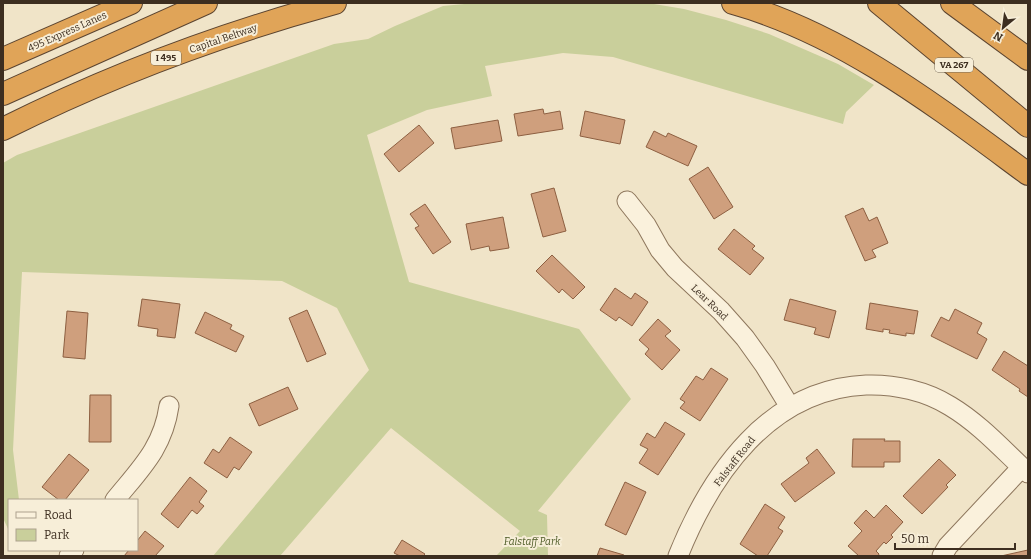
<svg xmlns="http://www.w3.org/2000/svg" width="1031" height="559" font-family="Bitter,serif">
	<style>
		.green { fill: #c9cf9b }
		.building { fill: #cf9f7d; stroke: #8d5f41 }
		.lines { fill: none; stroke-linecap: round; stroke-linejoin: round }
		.minor-casing { stroke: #8d765c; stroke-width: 21 }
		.motorway-casing { stroke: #5b4430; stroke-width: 24 }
		.minor { stroke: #faf1dc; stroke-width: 19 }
		.motorway { stroke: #e0a458; stroke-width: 22 }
		.labels { text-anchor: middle; stroke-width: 4; stroke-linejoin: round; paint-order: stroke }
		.shield { fill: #f7eed8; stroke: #756857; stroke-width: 1 }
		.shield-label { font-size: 9px; font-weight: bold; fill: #3d2e20 }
		.street-label { font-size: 10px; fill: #3d2e20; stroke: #f7eed8 }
		.park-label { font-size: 10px; font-style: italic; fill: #4d5a26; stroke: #f7eed8 }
	</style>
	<rect width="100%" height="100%" fill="#f0e4c8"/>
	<path class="green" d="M475,3H648L684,9L726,20L769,34L838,64L874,85L846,112L843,124L613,57L563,53L485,66L492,96L427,110L367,135L409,282L579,329L631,399L538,511L547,515L548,556H496L520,531L391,428L280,556H213L369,370L337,308L282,281L22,272L13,450L19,500H9V531L3,518V163L17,155L334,44L368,39L395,26L443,6Z"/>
	<path class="building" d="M543,109L544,114L560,111L563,129L518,136L514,114Z
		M585,111L625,120L620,144L580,136Z
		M498,120L502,141L455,149L451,128Z
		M419,125L434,143L399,172L384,154Z
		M654,131L666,137L668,133L697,146L688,166L646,147Z
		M708,167L733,207L714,219L689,179Z
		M554,188L566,231L543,237L531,194Z
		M425,204L451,242L433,254L415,228L419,226L410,214Z
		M863,208L869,221L877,217L888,243L872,250L876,257L865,261L845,216Z
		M503,217L509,248L490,251L489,246L471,250L466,224Z
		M734,229L755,246L752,249L764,258L750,275L718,249Z
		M552,255L585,287L573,299L562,289L559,293L536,271Z
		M615,288L631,299L635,293L648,302L632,326L619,317L616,321L600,310Z
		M142,299L180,304L175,338L157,336L158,329L138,326Z
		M790,299L836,311L829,338L814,334L816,328L784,320Z
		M870,303L918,311L914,334L906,333V336L889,333L890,330L883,329V332L866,329Z
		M955,309L982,323L977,333L987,339L977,359L931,336L941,317L949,321Z
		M307,310L326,354L307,362L289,318Z
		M67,311L88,313L85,359L63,357Z
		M205,312L232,325L230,329L244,336L236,352L195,333Z
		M658,319L671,331L665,336L680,350L662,370L645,354L649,349L639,340Z
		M1004,351L1028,366V397L1019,391L1020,389L992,370Z
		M711,368L728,379L700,421L680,408L685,402L680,399L696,376L703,380Z
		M288,387L298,409L259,426L249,404Z
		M90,395H111V442H89Z
		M665,422L685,434L658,475L639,463L648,449L640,445L647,433L655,438Z
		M230,437L252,452L239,470L234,467L227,478L204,463L213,449L219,453Z
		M853,439H885L884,441H900V462H884V467H852Z
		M817,449L835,473L795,502L781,484L809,463L806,458Z
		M69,454L89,470L65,500H59L42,487Z
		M939,459L956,475L946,485L948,487L922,514L903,496Z
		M190,477L207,491L199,502L204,506L197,514L192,510L178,528L161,514Z
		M625,482L646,492L626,535L605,525Z
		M765,504L785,517L778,528L783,531L767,556H758L740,544Z
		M886,505L903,522L891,535L893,537L886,544L884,542L876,551L879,554L878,556H859L848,546L862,531L854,523L866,510L874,518Z
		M145,531L164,546L155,556H124L129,550H137V541Z
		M402,540L425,554L423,556H400L394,553Z
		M600,548L624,555V556H597Z
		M1028,550V556H1001Z"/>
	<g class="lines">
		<g class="minor-casing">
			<path id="minor" d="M627,201L646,225L660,250L675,268L721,311L745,338L765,366L790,407
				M115,500C140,469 163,448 169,406
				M69,556L74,550
				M678,556C711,474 769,389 866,385C895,384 926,391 950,406C980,424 1003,450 1028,473
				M942,556L948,546L1022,467"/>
		</g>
		<g class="motorway-casing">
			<path id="motorway" d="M733,3C844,34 937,107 1028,174
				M879,3L1028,126
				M952,3L1028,59
				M3,59L131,3
				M3,94L206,3
				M3,129C109,76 221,34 335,3"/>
		</g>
		<use href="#minor" class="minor"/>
		<use href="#motorway" class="motorway"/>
	</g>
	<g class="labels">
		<g class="shield">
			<rect x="151" y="51" width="30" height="14" rx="3"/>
			<rect x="935" y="58" width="38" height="14" rx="3"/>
		</g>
		<g class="shield-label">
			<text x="166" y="61">I 495</text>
			<text x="954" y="68">VA 267</text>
		</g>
		<g class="street-label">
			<text transform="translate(67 31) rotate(-24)" y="4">495 Express Lanes</text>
			<text transform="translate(223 38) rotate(-19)" y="4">Capital Beltway</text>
			<text transform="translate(710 302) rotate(44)" y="4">Lear Road</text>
			<text transform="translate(734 461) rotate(-52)" y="4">Falstaff Road</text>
		</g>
		<g class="park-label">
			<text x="532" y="545">Falstaff Park</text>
		</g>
	</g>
	<rect width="1031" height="559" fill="none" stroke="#3d2e20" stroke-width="8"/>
	<rect x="8" y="499" width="130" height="52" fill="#f7eed8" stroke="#ada18e"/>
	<rect x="16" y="512" width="20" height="6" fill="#faf1dc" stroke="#ada18e"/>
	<text x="44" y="519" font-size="12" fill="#3d2e20">Road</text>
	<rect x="16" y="529" width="20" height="12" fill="#c9cf9b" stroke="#ada18e"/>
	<text x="44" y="539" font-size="12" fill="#3d2e20">Park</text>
	<g transform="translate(1003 28) rotate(209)" stroke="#f7eed8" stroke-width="3" paint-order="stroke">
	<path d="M0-3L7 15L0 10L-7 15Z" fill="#3d2e20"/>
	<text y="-6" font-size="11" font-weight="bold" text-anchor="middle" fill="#3d2e20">N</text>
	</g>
	<path d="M895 543v6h120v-6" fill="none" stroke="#3d2e20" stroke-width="2"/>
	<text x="901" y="543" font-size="12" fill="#3d2e20" stroke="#f7eed8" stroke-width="3" paint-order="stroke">50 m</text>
</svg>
